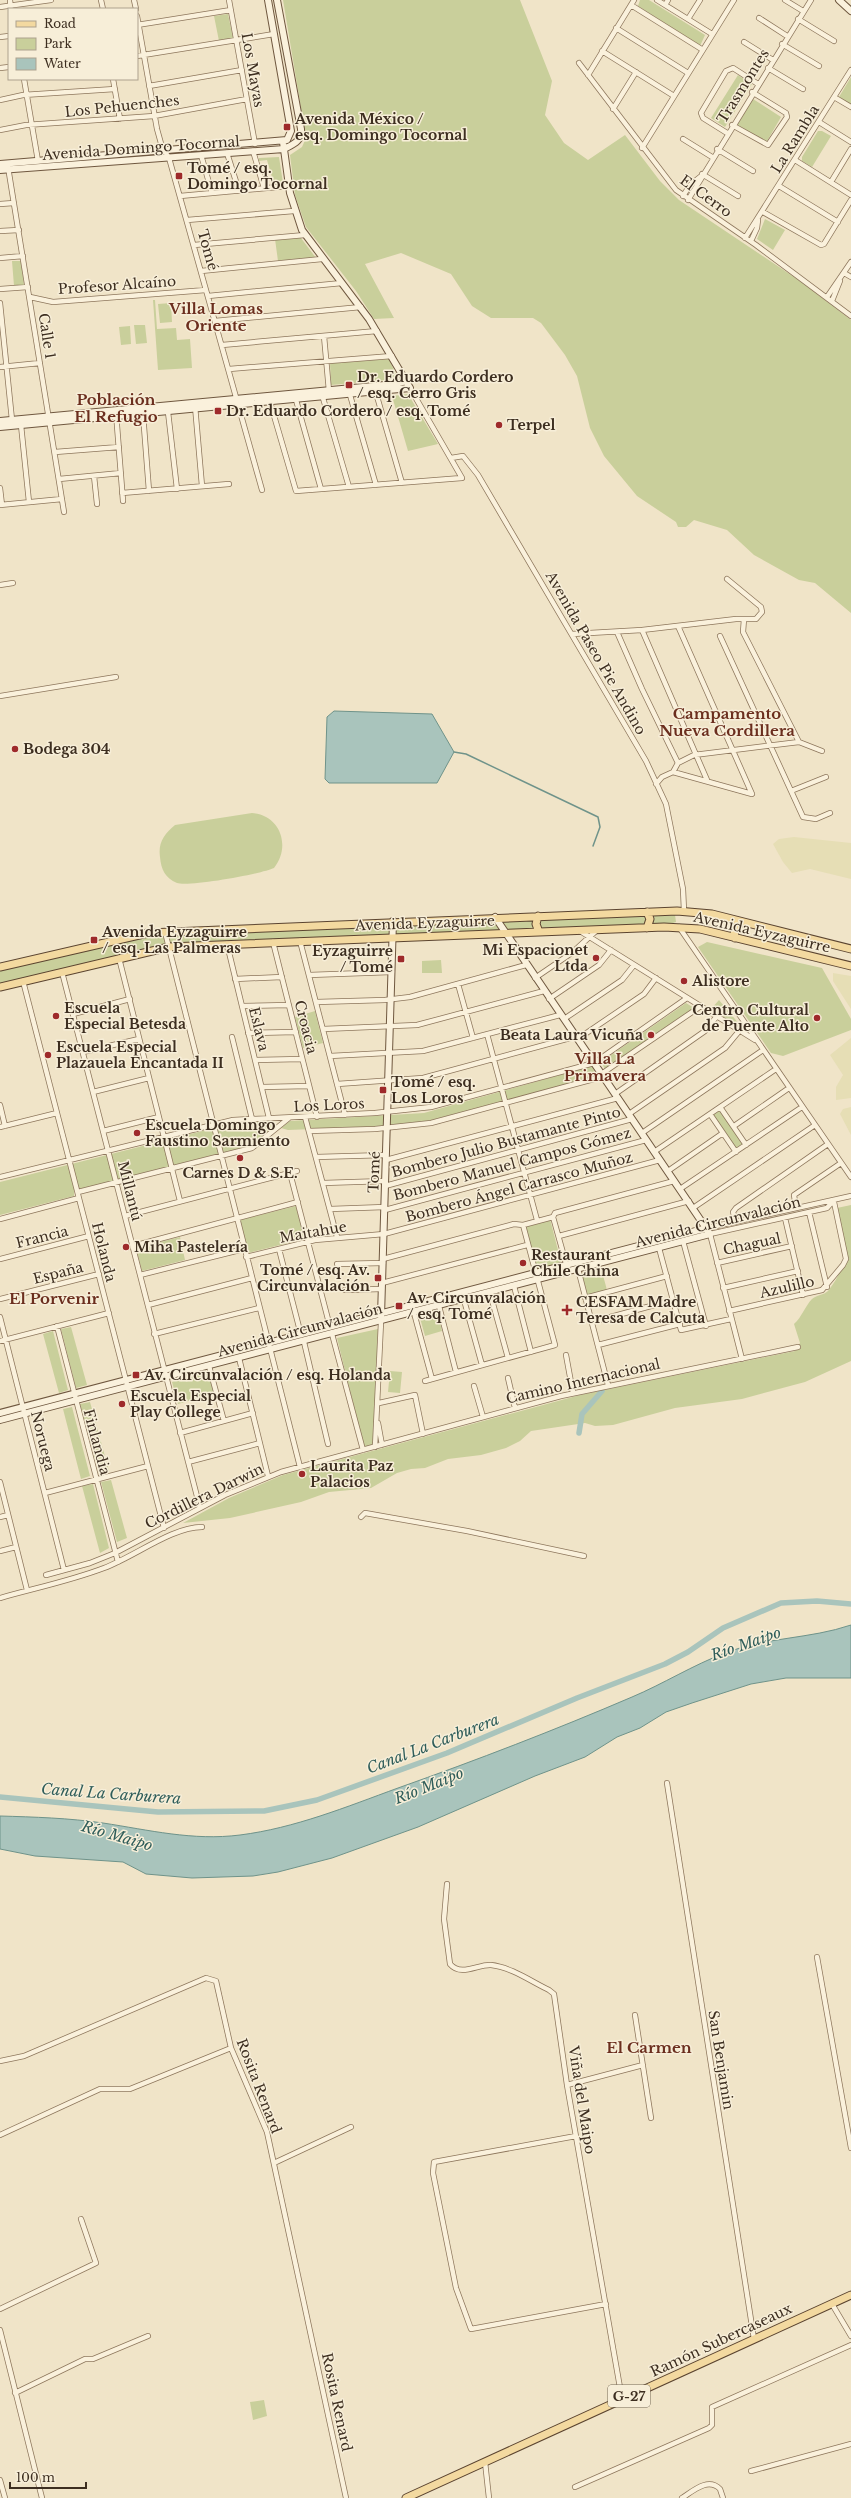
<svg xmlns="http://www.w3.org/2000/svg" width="851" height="2498" font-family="'Libre Baskerville',serif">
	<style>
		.farmland { fill: #e6deb5 }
		.green { fill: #c9cf9b }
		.water { fill: #a9c4bc; stroke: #6f938a }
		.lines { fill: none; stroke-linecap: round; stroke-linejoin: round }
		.stream { stroke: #6f938a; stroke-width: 1.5 }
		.canal { stroke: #a9c4bc; stroke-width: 5.5 }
		.street-casing { stroke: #8d765c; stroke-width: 6 }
		.secondary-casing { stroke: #6f573f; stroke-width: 8 }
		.primary-casing { stroke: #5b4430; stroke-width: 9 }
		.street { stroke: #faf1dc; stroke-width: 4.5 }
		.secondary { stroke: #faf1dc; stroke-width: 6 }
		.primary { stroke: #f3d9a0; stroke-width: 7 }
		.poi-dot { fill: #9e2a2b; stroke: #f7eed8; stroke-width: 1.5 }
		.labels { text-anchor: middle; stroke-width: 3; stroke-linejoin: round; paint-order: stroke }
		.shield { fill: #f7eed8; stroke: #756857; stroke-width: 1 }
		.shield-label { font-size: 13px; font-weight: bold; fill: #3d2e20 }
		.street-label { font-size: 14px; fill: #3d2e20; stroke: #f7eed8 }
		.poi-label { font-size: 14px; font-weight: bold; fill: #3d2e20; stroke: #f7eed8; text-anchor: start }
		.neighbourhood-label { font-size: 15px; font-weight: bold; fill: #6b2e1e; stroke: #f7eed8 }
		.water-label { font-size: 15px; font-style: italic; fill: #2f5d5a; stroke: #f7eed8 }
	</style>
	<rect width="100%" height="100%" fill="#f0e4c8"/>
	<path class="farmland" d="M794,837L851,843V879L810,869L792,873L783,862L773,844L779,839Z
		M833,973L851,976V1009L833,981Z
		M851,1038V1098L836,1100V1087L843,1075L830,1055Z
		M851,1107V1135L840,1114L843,1109Z"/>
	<path class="green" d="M283,0H520L552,81L545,115L564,143L588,160L625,135L660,181L679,200L800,281L851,320V613L815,583L799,580L754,555L727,530L694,520L686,527H678L676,522L637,496L604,456L590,428L577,376L565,355L541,323L533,318H491L472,306L451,274L401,253L365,264L394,318L374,319L356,291L306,227L295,195L290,155L302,147L306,138Z
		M640,0H649L705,35L700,46L638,6Z
		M228,14L233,38L219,41L214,16Z
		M738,75L752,84L725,127L711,118Z
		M851,77V105L839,97Z
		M753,99L781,117L766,143L737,125Z
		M818,131H822L831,136L812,167L802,161V157Z
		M279,157L283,183L274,184L267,160L259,161V158Z
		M765,219L785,230L773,250L757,239Z
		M301,238L316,258L278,261L275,239Z
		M12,261H21L24,285L14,286Z
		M153,300H155L157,329L176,328L177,340L190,339L192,368L158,370Z
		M171,303L172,322L160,323L158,304Z
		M134,325H145L147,343L136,344Z
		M130,326L131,344L121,345L119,327Z
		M389,359L398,379L331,385L330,363Z
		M408,394L438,444L408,451L392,396Z
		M252,813C281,815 291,847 274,868C261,874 189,887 177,883C165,878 161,869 160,857C158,843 164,834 175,825Z
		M675,915L676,922L670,924L178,944L0,985V970L136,938L158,936L397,923Z
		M707,942L822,968L851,1019V1030L783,1056L771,1053L698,947Z
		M441,960L442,973H422V961Z
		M719,1000L740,1025L738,1026L711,1009Z
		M686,1003L694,1008L687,1014L605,1069L601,1062Z
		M315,1011L323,1043L303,1048L295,1017Z
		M592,1066L596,1075L592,1078L424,1122L392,1126L288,1130L281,1128L290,1121L424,1113Z
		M720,1109L744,1144L736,1150L712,1114Z
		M270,1121L274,1122L276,1127L253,1145L74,1191V1196L0,1215V1182L234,1123Z
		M851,1205V1361L805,1382L742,1399L675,1408L613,1425L595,1426L585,1423L531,1431L520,1441L506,1448L481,1455L448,1459L425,1468L411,1469L397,1473L371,1488L329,1492L301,1502L230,1518L183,1523L229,1498L283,1475L580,1395L795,1351L800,1343L794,1324C802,1317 805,1306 812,1299C816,1295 824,1295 828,1291C851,1262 845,1243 837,1208Z
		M296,1206L304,1239L248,1253L240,1220Z
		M550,1219L561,1262L536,1270L525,1227Z
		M180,1237L185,1260L142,1271L136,1248Z
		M601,1268L607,1290L587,1295L581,1273Z
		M438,1313L442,1331L425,1336L420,1318Z
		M71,1327L87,1385L76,1388L61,1329Z
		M378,1329L374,1445L364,1448L337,1338Z
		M53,1331L68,1390L59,1393L43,1334Z
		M390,1371L402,1372L400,1393L388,1392Z
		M209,1372L215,1393L178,1404L172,1382Z
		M90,1402L109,1471L99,1473L80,1404Z
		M72,1407L90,1476L81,1479L63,1409Z
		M111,1480L127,1538L117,1542L101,1482Z
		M93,1484L109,1548L100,1553L82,1486Z
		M264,2400L267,2416L253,2420L250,2402Z"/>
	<path class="water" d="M334,711L432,714L454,752L437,783H329L325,779L327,717Z
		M851,1625V1678H786L751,1684L692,1703L666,1712L640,1728L617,1737L585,1757L535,1776L418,1827L332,1858L278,1872L253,1876L192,1878L146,1874L123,1862L35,1856L0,1849V1816C34,1817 69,1818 103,1823C149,1830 193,1841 240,1835C295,1828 346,1807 398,1788C477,1760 555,1730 632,1697C663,1684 693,1665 725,1653C766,1637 810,1639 851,1625Z"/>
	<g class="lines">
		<path class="stream" d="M454,752L466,754L598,817L600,827L593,846"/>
		<path class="canal" d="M579,1433L582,1414L602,1391
			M0,1797L158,1812L264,1811L317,1800L447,1753L577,1698L665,1664L688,1652L723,1628L781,1603L817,1601L851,1604"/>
		<g class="street-casing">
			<path id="street" d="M10,0L11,9
				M101,0L103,9
				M134,0L136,9
				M229,0L255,144
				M657,0L712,34
				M785,0L803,11
				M631,5L703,50
				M665,5L668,0
				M0,7L51,0
				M137,16L157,129L162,147L169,158L262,490
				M759,18L787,36
				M688,19L700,0
				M798,19L834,41
				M137,25L231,10
				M616,28L688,73
				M0,37L9,36
				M744,42L773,60
				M782,44L819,66
				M602,51L674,96
				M137,56L274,34
				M579,63L676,190L756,245L851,316
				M0,68L9,67
				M768,68L803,89
				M588,75L634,0
				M24,79L38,161
				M113,79L120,119
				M149,86L242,70
				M834,97L851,107
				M0,100L23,95L115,89
				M613,109L636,72
				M819,122L851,142
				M732,125L768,145L787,117L786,113L752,92
				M0,130L26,125L154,116L247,99
				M727,133L703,118L701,113L726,71L733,68L758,84
				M683,139L712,157
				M642,148L734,0
				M717,149L753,171
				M253,151L264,188
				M227,153L239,191
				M201,155L212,193
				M795,160L851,195
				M8,167L64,512
				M702,174L738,196
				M831,182L851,149
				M779,186L838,222
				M180,196L288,186
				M683,196L690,185L700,177
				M688,200L811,0
				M0,204L14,203
				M763,212L821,245L824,244L851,200
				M187,220L294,211
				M0,231L19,230
				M745,238L851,70
				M751,241L757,228L758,220
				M194,245L305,235
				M0,258L23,256
				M201,271L322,259
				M844,273L851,277
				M0,289L28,287
				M208,296L342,283
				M30,297L53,302L206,290
				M827,297L851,262
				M832,301L840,281
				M0,303L12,420
				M215,321L361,307
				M324,336L329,391
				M222,345L377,331
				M0,367L40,363
				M229,369L392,356
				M376,393L402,483
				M350,395L376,485
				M323,398L349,487
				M296,400L321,489
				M270,402L296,491L462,478L410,388
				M195,406L202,486
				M168,412L177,489
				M116,413L123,501
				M143,414L149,491
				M21,425L29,502
				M55,452L119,447
				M451,458L463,456L478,475L646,761L666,804L683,889L684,911
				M94,476L97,504
				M59,479L121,473
				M0,488L2,505
				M122,493L229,484
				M0,505L62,499
				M0,585L13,583
				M744,619L743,632L799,742L822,751
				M678,626L752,794
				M642,630L707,780
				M617,632L642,689L678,763
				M572,634L642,630L736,619H756L762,612L761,607L727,579
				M720,636L803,817L816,819L830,813
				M0,696L116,677
				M673,772L752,794
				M656,784L662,777L673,772L678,763L694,755L799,742
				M791,791L826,777
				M679,927L851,1177
				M580,931L755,1040
				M165,932L300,1467
				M300,941L345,1115
				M273,942L317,1117
				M227,944L269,1118
				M119,958L180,1201
				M62,972L200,1508
				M309,975L392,972
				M535,978L573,952L597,930
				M235,979L282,977
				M23,981L164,1528
				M458,984L473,1038
				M549,999L599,965L611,950
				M316,1002L385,1000L410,997L526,965
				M242,1006L289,1005
				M73,1014L130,999
				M564,1019L622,980L634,965
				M323,1029L417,1025L544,991
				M248,1033L296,1032
				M487,1034L537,1220
				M232,1037L252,1119
				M83,1052L139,1039
				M330,1056L423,1051L560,1015
				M255,1060L302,1059
				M337,1084L423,1078L585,1034L644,994L656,978
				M262,1087L309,1086
				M93,1092L149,1078
				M615,1094L705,1031L717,1016
				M0,1105L5,1126
				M720,1107L746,1145
				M629,1114L725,1048L740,1030
				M710,1114L736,1152
				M305,1117L337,1237
				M734,1126L789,1088
				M0,1127L57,1113
				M103,1131L159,1117
				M309,1131L375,1129L431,1123L594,1079L701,1006
				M642,1133L763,1050
				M654,1152L776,1069
				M316,1157L386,1155
				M386,1160L618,1098
				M668,1171L723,1133
				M290,1173L330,1327
				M0,1177L233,1120L375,1113L431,1107L594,1063L687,998
				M323,1183L385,1181
				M385,1186L632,1119
				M680,1189L802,1107
				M78,1192L252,1148L289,1118
				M693,1208L815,1125
				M796,1208L794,1195L841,1163
				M330,1209L385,1207
				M385,1210L646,1140
				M809,1212L827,1287
				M125,1216L297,1171
				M553,1217L567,1267
				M785,1218L803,1295
				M0,1219L79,1198
				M736,1222L733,1212L736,1208L828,1144
				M707,1228L851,1196
				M559,1236L689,1201
				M683,1241L706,1326
				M133,1246L298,1202
				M659,1248L681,1330L731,1319
				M279,1249L301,1335
				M246,1257L315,1240L384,1234L660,1160
				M0,1259L89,1236
				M383,1259L514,1224L523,1225L553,1217L555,1213L674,1181
				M717,1263L792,1246
				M337,1264L383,1263
				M578,1269L608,1385
				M140,1275L244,1249
				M382,1283L527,1245
				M514,1286L531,1352
				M723,1288L798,1271
				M345,1290L382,1289
				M490,1293L508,1358
				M585,1298L667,1276
				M0,1299L99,1274
				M464,1300L482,1365
				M148,1305L252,1278
				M439,1306L456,1372
				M729,1311L822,1290L843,1265L846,1259L834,1202
				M414,1313L432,1379
				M0,1317L64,1570
				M592,1322L673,1300
				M57,1326L118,1562
				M154,1334L259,1308
				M332,1334L363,1450
				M0,1341L109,1313
				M304,1342L328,1444
				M598,1345L680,1324
				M566,1355L573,1393
				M239,1358L268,1476
				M742,1359L710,1234L827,1208L834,1200
				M209,1366L224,1421
				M508,1378L515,1408
				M425,1381L555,1345L523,1225
				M474,1386L483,1417
				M379,1403L415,1395L423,1434
				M378,1423L382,1445
				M180,1433L253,1413
				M375,1447L381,1322
				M188,1462L260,1443
				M0,1482L27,1590
				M45,1493L148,1466
				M0,1517L8,1515
				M361,1517L365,1513L467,1531L584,1556
				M0,1551L16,1547
				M46,1575L90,1563L115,1553L225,1495L281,1472L561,1396L798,1347
				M0,1598C35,1588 70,1581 104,1568C134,1557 172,1527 202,1527
				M667,1783L754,2339
				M447,1884L444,1919L450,1964C461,1977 478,1964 491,1965C511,1967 532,1982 549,1990L554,1994L567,2085L622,2399
				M817,1957L851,2148
				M635,2015L651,2118
				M0,2061L24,2056L206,1978L216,1981L231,2048L267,2132L346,2498
				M567,2085L643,2065
				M0,2135L100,2089H130L231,2048
				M576,2136L434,2162L433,2173L456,2288L471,2329L606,2304
				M274,2163L351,2127
				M832,2304L851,2336
				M0,2309L96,2263L81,2219
				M0,2330L42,2498
				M15,2393L85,2359H93L148,2336
				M485,2462L489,2498
				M751,2471L851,2444
				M0,2480L5,2498
				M575,2487L709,2428L712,2425V2407L851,2345
				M682,2498C693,2491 708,2477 720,2489L723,2498"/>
		</g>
		<g class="secondary-casing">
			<path id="secondary" d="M839,0L851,11
				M0,164L287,140L291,131L268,0
				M0,170L284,149C294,144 302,141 301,129L277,0
				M0,421L395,384L406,381
				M0,427L410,388L369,319L302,230L290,193L283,142
				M381,1316L393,921
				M0,1413L707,1228
				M0,1420L710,1234L495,917"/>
		</g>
		<g class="primary-casing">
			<path id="primary" d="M647,912L650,919L647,928
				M538,916L536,924L539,932
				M735,938L734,929L742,922
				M0,967L148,933L677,911L712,914L851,949
				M0,987L169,947L664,927L700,929L851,966
				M406,2498L851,2295"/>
		</g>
		<use href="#street" class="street"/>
		<use href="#secondary" class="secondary"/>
		<use href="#primary" class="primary"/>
	</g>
	<g class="poi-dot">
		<rect x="283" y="123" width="8" height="8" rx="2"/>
		<rect x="175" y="172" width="8" height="8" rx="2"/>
		<rect x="345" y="381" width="8" height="8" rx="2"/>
		<rect x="214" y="407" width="8" height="8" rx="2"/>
		<circle cx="499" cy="425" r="4"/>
		<circle cx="15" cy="749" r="4"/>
		<rect x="90" y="936" width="8" height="8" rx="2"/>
		<circle cx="596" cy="958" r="4"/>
		<rect x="397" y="955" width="8" height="8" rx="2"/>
		<circle cx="684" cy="981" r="4"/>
		<circle cx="56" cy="1016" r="4"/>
		<circle cx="817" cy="1018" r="4"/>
		<circle cx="651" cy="1035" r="4"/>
		<circle cx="48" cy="1055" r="4"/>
		<rect x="379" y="1086" width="8" height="8" rx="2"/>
		<circle cx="137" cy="1133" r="4"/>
		<circle cx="240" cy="1158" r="4"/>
		<circle cx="126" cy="1247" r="4"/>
		<circle cx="523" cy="1263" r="4"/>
		<rect x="374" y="1274" width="8" height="8" rx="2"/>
		<rect x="395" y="1302" width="8" height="8" rx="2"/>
		<path d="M565 1304h4v4h4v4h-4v4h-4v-4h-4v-4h4z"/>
		<rect x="132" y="1371" width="8" height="8" rx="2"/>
		<circle cx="122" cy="1404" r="4"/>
		<circle cx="302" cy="1474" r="4"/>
	</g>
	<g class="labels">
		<rect class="shield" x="608" y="2385" width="42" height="22" rx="3"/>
		<g class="shield-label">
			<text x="629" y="2401">G-27</text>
		</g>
		<g class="street-label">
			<text transform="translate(253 70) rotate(80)" y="5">Los Mayas</text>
			<text transform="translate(743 86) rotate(-58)" y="5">Trasmontes</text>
			<text transform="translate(122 106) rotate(-6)" y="5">Los Pehuenches</text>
			<text transform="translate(795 139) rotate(-58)" y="5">La Rambla</text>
			<text transform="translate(141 148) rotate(-4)" y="5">Avenida Domingo Tocornal</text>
			<text transform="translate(706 196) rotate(36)" y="5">El Cerro</text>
			<text transform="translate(208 250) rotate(74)" y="5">Tomé</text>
			<text transform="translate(117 285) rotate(-4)" y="5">Profesor Alcaíno</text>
			<text transform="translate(47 336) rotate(81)" y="5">Calle 1</text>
			<text transform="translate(596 653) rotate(60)" y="5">Avenida Paseo Pie Andino</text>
			<text transform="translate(425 923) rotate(-2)" y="5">Avenida Eyzaguirre</text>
			<text transform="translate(762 932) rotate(13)" y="5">Avenida Eyzaguirre</text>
			<text transform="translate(306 1027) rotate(76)" y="5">Croacia</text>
			<text transform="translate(259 1029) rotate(76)" y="5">Eslava</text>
			<text transform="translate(329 1105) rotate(-3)" y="5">Los Loros</text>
			<text transform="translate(506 1142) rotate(-15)" y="5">Bombero Julio Bustamante Pinto</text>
			<text transform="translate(512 1164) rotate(-15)" y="5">Bombero Manuel Campos Gómez</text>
			<text transform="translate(374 1172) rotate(-88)" y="5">Tomé</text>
			<text transform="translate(519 1187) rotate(-15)" y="5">Bombero Ángel Carrasco Muñoz</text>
			<text transform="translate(130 1191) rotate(76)" y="5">Millantú</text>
			<text transform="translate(718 1222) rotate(-14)" y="5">Avenida Circunvalación</text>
			<text transform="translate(313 1232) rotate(-10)" y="5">Maitahue</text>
			<text transform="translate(42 1237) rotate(-14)" y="5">Francia</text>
			<text transform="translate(752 1244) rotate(-12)" y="5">Chagual</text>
			<text transform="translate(104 1252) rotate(76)" y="5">Holanda</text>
			<text transform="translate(58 1273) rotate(-14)" y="5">España</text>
			<text transform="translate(787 1287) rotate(-13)" y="5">Azulillo</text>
			<text transform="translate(300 1330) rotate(-15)" y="5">Avenida Circunvalación</text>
			<text transform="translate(583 1381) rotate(-13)" y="5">Camino Internacional</text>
			<text transform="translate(43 1441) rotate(76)" y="5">Noruega</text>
			<text transform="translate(97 1442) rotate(75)" y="5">Finlandia</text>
			<text transform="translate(204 1496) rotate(-26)" y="5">Cordillera Darwin</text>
			<text transform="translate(721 2060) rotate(81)" y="5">San Benjamin</text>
			<text transform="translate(259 2086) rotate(69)" y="5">Rosita Renard</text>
			<text transform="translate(582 2100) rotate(81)" y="5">Viña del Maipo</text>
			<text transform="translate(721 2340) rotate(-25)" y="5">Ramón Subercaseaux</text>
			<text transform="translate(337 2402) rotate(78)" y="5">Rosita Renard</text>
		</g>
		<g class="poi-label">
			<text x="295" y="124">Avenida México /<tspan x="295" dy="16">esq. Domingo Tocornal</tspan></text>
			<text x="187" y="173">Tomé / esq.<tspan x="187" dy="16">Domingo Tocornal</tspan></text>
			<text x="357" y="382">Dr. Eduardo Cordero<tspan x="357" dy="16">/ esq. Cerro Gris</tspan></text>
			<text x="226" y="416">Dr. Eduardo Cordero / esq. Tomé</text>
			<text x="507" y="430">Terpel</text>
			<text x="23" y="754">Bodega 304</text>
			<text x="102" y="937">Avenida Eyzaguirre<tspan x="102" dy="16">/ esq. Las Palmeras</tspan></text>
			<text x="588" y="955" text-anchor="end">Mi Espacionet<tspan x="588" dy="16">Ltda</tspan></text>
			<text x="393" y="956" text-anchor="end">Eyzaguirre<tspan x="393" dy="16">/ Tomé</tspan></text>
			<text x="692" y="986">Alistore</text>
			<text x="64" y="1013">Escuela<tspan x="64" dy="16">Especial Betesda</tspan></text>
			<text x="809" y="1015" text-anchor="end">Centro Cultural<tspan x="809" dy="16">de Puente Alto</tspan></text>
			<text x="643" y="1040" text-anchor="end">Beata Laura Vicuña</text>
			<text x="56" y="1052">Escuela Especial<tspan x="56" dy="16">Plazauela Encantada II</tspan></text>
			<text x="391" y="1087">Tomé / esq.<tspan x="391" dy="16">Los Loros</tspan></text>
			<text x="145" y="1130">Escuela Domingo<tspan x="145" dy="16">Faustino Sarmiento</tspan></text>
			<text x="240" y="1178" text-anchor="middle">Carnes D &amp; S.E.</text>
			<text x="134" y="1252">Miha Pastelería</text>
			<text x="531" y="1260">Restaurant<tspan x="531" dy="16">Chile China</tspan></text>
			<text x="370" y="1275" text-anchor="end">Tomé / esq. Av.<tspan x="370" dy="16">Circunvalación</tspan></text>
			<text x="407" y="1303">Av. Circunvalación<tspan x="407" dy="16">/ esq. Tomé</tspan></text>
			<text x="576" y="1307">CESFAM Madre<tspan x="576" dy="16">Teresa de Calcuta</tspan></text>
			<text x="144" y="1380">Av. Circunvalación / esq. Holanda</text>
			<text x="130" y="1401">Escuela Especial<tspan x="130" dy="16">Play College</tspan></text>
			<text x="310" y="1471">Laurita Paz<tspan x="310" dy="16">Palacios</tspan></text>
		</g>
		<g class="neighbourhood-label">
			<text x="216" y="314">Villa Lomas<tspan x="216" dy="17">Oriente</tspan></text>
			<text x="116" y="405">Población<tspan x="116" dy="17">El Refugio</tspan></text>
			<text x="727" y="719">Campamento<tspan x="727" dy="17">Nueva Cordillera</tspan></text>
			<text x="605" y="1064">Villa La<tspan x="605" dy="17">Primavera</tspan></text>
			<text x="54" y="1304">El Porvenir</text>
			<text x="649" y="2053">El Carmen</text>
		</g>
		<g class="water-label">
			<text transform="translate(746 1644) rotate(-19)" y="5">Río Maipo</text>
			<text transform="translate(433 1744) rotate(-21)" y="5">Canal La Carburera</text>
			<text transform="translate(429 1786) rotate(-22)" y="5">Río Maipo</text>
			<text transform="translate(111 1794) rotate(4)" y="5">Canal La Carburera</text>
			<text transform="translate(117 1836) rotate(16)" y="5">Río Maipo</text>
		</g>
	</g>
	<rect x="8" y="8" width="130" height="72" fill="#f7eed8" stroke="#ada18e"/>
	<rect x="16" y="21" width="20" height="6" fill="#f3d9a0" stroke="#ada18e"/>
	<text x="44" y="28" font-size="12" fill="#3d2e20">Road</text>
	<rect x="16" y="38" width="20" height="12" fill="#c9cf9b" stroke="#ada18e"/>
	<text x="44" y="48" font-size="12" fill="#3d2e20">Park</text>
	<rect x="16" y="58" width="20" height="12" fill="#a9c4bc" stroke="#ada18e"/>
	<text x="44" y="68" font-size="12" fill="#3d2e20">Water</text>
	<path d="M10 2482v6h76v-6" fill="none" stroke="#3d2e20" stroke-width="2"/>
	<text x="16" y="2482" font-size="12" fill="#3d2e20" stroke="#f7eed8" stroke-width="3" paint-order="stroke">100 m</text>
</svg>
